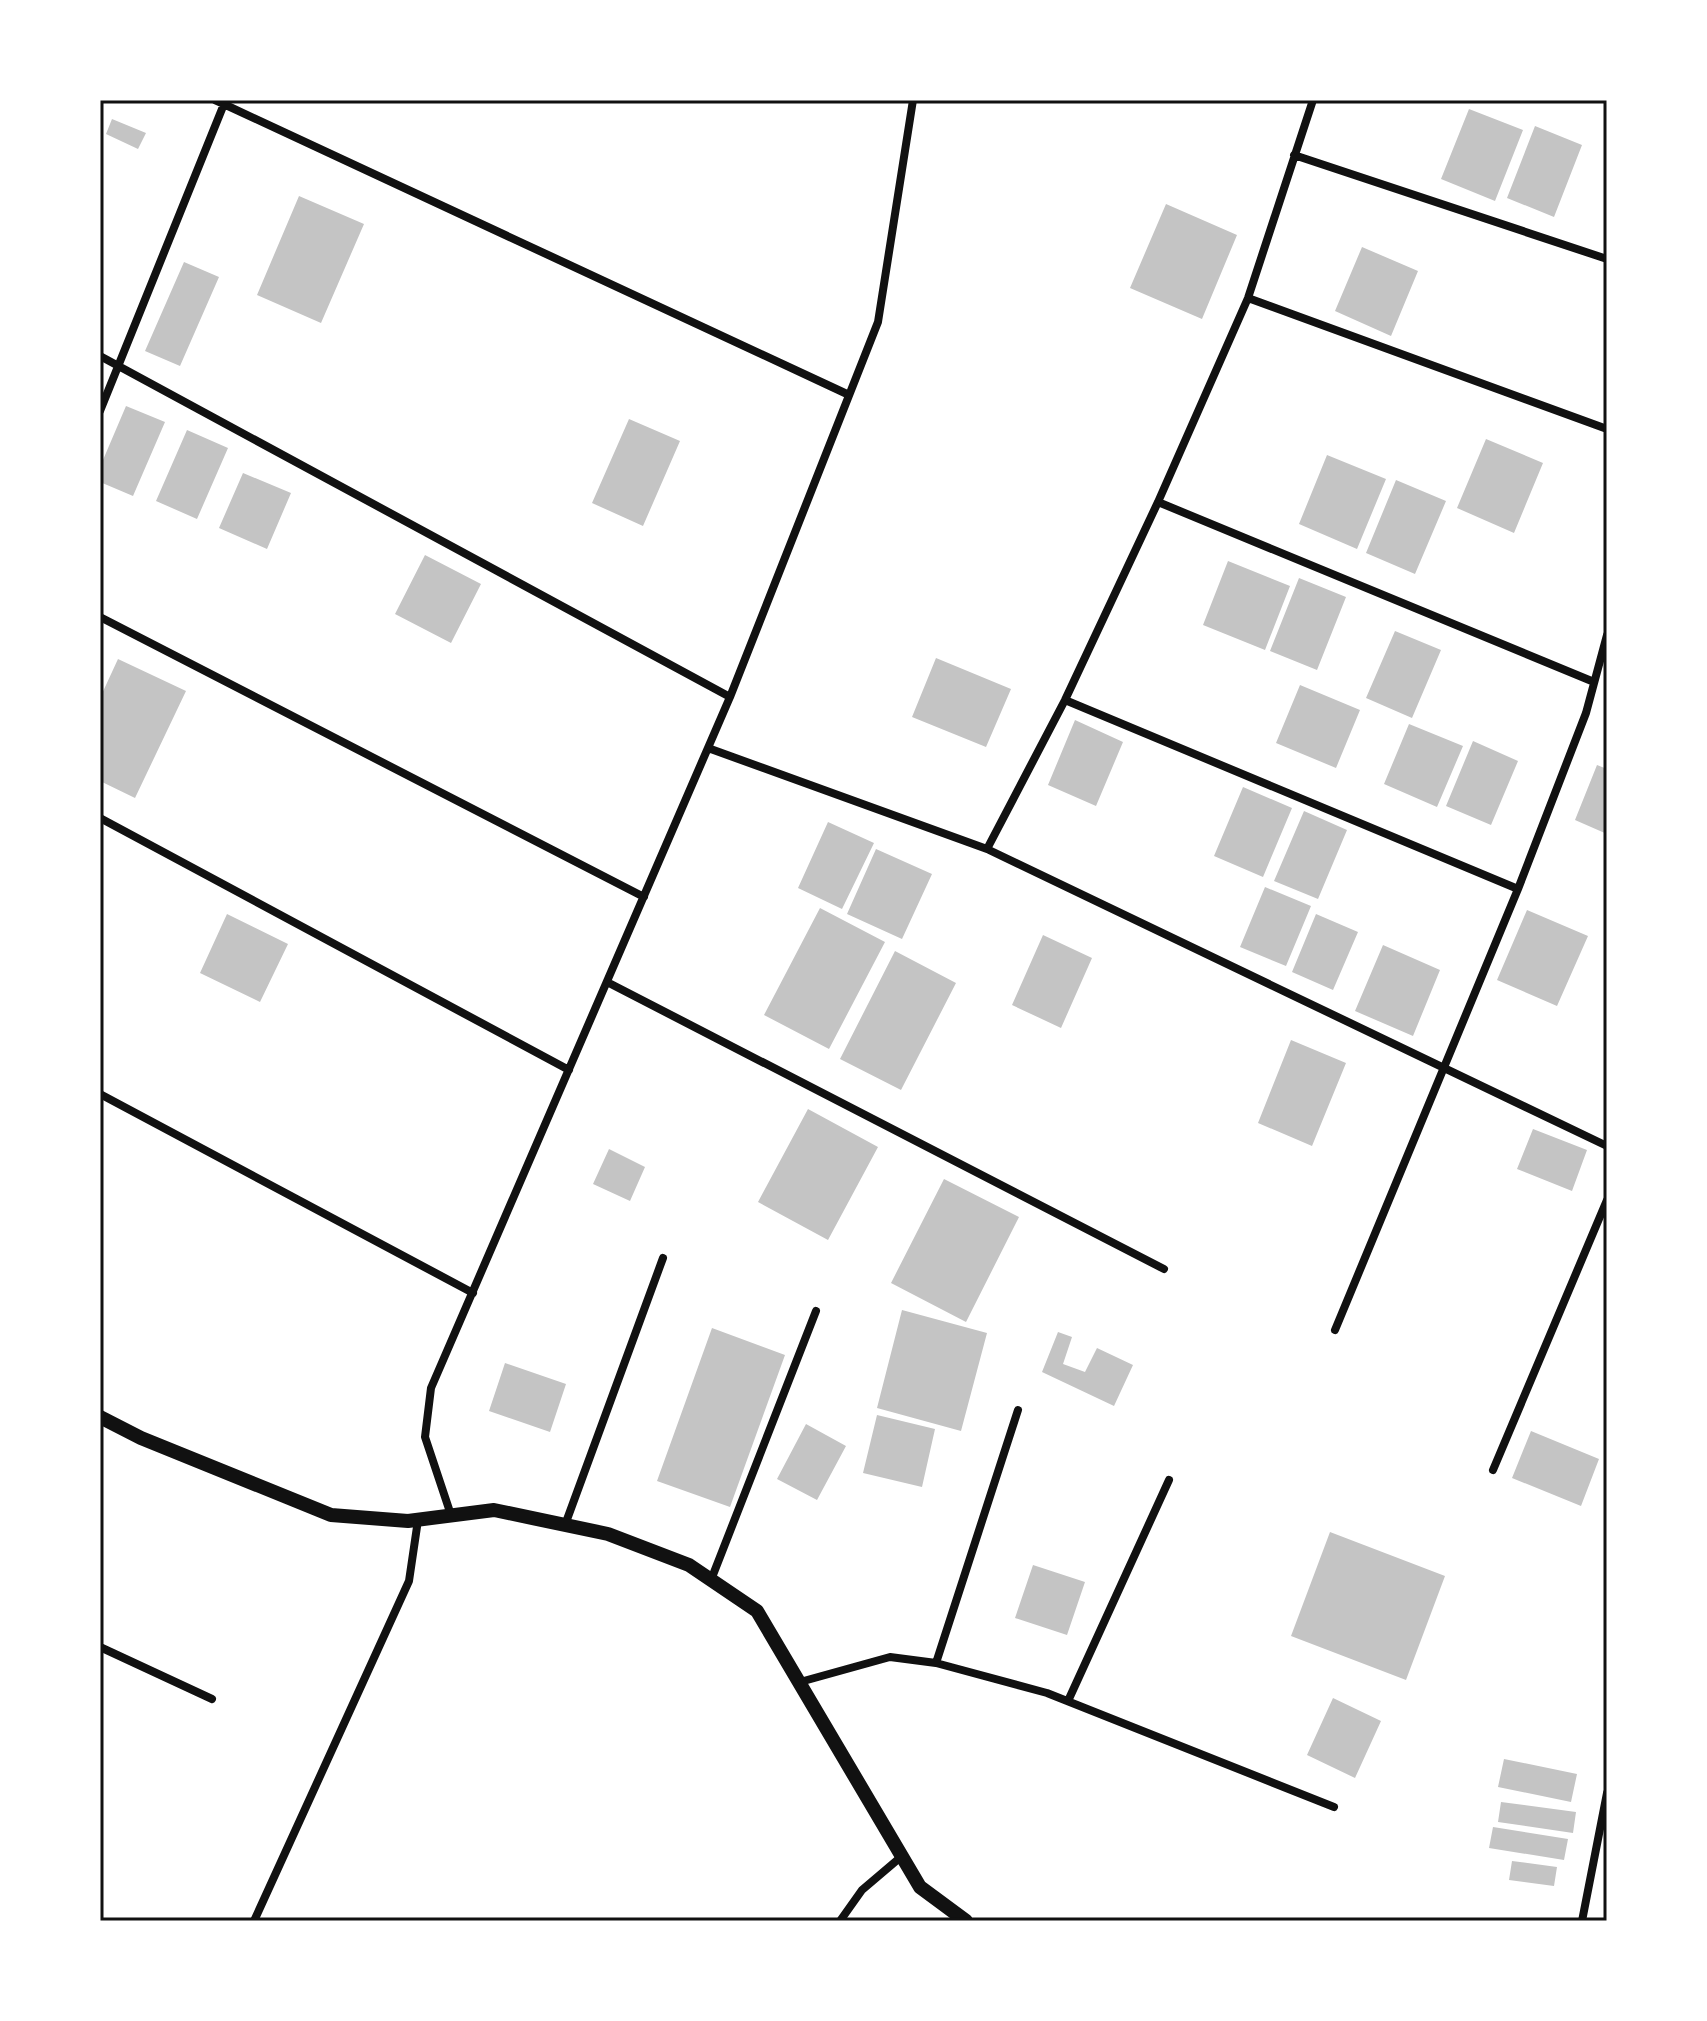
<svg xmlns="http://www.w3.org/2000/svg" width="1707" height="2021" font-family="'Asap Condensed',sans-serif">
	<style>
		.building { fill: #c4c4c4 }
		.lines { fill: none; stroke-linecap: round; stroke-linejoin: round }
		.minor { stroke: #111; stroke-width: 8 }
		.tertiary { stroke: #111; stroke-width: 14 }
		.neatline { fill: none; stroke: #111; stroke-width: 3 }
	</style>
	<rect width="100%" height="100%" fill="#fff"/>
	<path class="building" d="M1469,109L1523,130L1495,201L1441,179Z
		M112,119L146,133L138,149L106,134Z
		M1535,126L1582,145L1554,217L1507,198Z
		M299,196L364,224L321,323L257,295Z
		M1166,204L1237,235L1202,319L1130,288Z
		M1362,247L1418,271L1391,336L1335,311Z
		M184,262L219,277L180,366L145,351Z
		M126,406L165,422L133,496L100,482V467Z
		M629,419L680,441L643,526L592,503Z
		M187,430L228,448L197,519L156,501Z
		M1486,439L1543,463L1514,533L1457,508Z
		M1327,455L1386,479L1357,549L1299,524Z
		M243,473L291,493L267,549L219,528Z
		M1396,480L1446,501L1415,574L1366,553Z
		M425,555L481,584L451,643L395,614Z
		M1228,561L1290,586L1265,650L1203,625Z
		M1299,578L1346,597L1317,670L1270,651Z
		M1395,631L1441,650L1412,718L1366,698Z
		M936,658L1011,689L986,747L912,717Z
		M118,659L186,691L135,798L100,781V698Z
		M1300,685L1360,710L1336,768L1276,743Z
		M1075,720L1123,742L1096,806L1048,785Z
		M1409,724L1463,746L1437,807L1384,784Z
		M1473,741L1518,761L1491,825L1446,806Z
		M1597,765L1607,769V834L1575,820Z
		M1243,787L1292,808L1263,877L1214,856Z
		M1304,811L1347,830L1318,899L1274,881Z
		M828,822L874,843L842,909L798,888Z
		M876,849L932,874L902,939L847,914Z
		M1265,887L1311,906L1286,966L1240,947Z
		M820,908L885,942L829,1049L764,1015Z
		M1527,910L1588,936L1557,1006L1497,980Z
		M227,914L288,944L260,1002L200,973Z
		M1316,914L1358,932L1333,990L1292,972Z
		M1043,935L1092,958L1061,1028L1012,1005Z
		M1383,945L1440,970L1413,1036L1355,1011Z
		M895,951L956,983L901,1090L840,1059Z
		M1291,1040L1346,1063L1312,1146L1258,1123Z
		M808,1109L878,1147L828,1240L758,1202Z
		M1533,1129L1587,1150L1572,1191L1517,1169Z
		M609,1149L645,1167L630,1201L593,1184Z
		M944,1179L1019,1217L966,1322L891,1283Z
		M902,1310L987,1333L961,1431L877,1408Z
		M712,1328L785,1355L730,1507L657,1481Z
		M1058,1332L1072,1337L1063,1364L1085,1372L1097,1348L1133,1365L1114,1406L1042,1372Z
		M505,1363L566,1384L550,1432L489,1411Z
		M877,1415L935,1429L922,1487L863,1473Z
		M806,1424L846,1446L817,1500L777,1479Z
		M1531,1431L1599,1459L1581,1506L1512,1478Z
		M1330,1532L1445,1576L1406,1680L1291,1636Z
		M1033,1565L1085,1582L1067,1635L1015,1618Z
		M1333,1698L1381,1721L1355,1778L1307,1755Z
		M1504,1759L1577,1774L1571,1802L1498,1787Z
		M1501,1802L1576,1812L1573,1833L1498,1822Z
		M1493,1827L1568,1839L1564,1860L1489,1848Z
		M1512,1861L1557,1867L1554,1886L1509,1880Z"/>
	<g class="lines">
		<path class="minor" d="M215,100L847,394
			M1294,155L1607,259
			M1248,298L1607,429
			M100,356L730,697
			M100,411L224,104
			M1158,502L1594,682
			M100,617L644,897
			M1065,700L1518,889
			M708,748L987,849L1607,1146
			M100,818L569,1070
			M987,849L1065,700L1158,502L1248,298L1313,100
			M607,982L1164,1269
			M100,1094L473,1293
			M1335,1330L1518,889L1586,713L1607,635
			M1493,1470L1607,1200
			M451,1515L425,1437L431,1388L730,697L878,322L913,100
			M565,1525L663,1258
			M711,1580L816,1311
			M100,1647L212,1699
			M936,1663L1018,1410
			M800,1682L890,1657L936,1663L1047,1693L1334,1807
			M1068,1701L1169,1480
			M254,1921L409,1581L418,1520
			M840,1921L862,1890L902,1856
			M1582,1921L1607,1793"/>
		<path class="tertiary" d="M100,1417L141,1438L331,1515L408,1521L494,1510L608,1534L689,1565L757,1611L920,1887L966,1921"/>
	</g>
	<rect width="1707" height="2021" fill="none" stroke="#ffffff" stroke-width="204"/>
	<rect x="102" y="102" width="1503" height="1817" class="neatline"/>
</svg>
